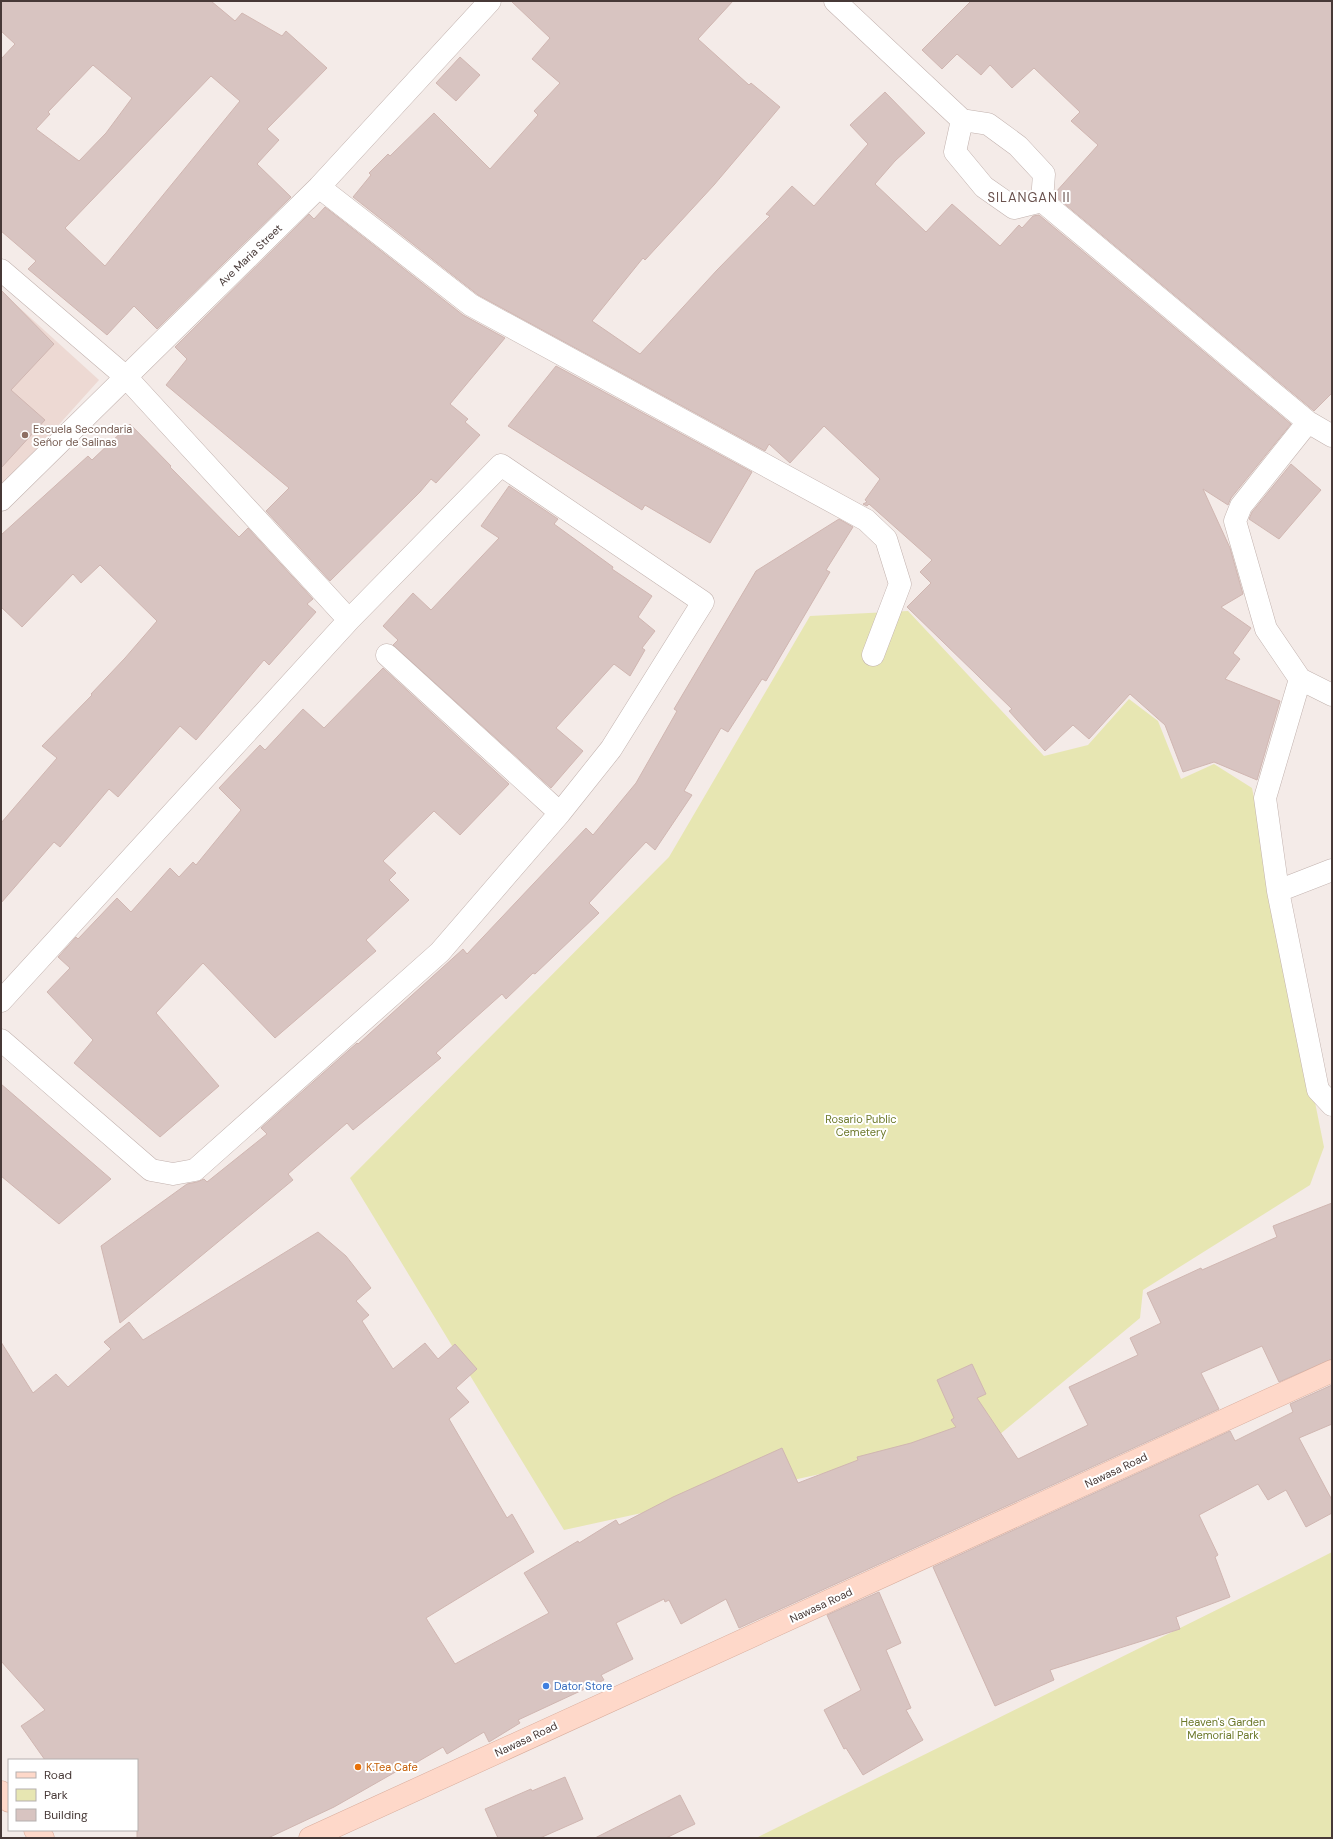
<svg xmlns="http://www.w3.org/2000/svg" width="1333" height="1839" font-family="'DM Sans',sans-serif">
	<style>
		.education { fill: #edd9d3 }
		.green { fill: #e7e6b2 }
		.building { fill: #d8c4c1; stroke: #d0b6b1; fill-rule: evenodd }
		.lines { fill: none; stroke-linecap: round; stroke-linejoin: round }
		.street-casing { stroke: #c2b2ae; stroke-width: 23 }
		.secondary-casing { stroke: #d9ad9d; stroke-width: 23 }
		.street { stroke: #fff; stroke-width: 22 }
		.secondary { stroke: #fed8c9; stroke-width: 22 }
		.education-dot { fill: #8d6e63; stroke: #fff; stroke-width: 1.5 }
		.shop-dot { fill: #3f7fe0; stroke: #fff; stroke-width: 1.5 }
		.food-dot { fill: #e8710a; stroke: #fff; stroke-width: 1.5 }
		.labels { text-anchor: middle; stroke-width: 4; stroke-linejoin: round; paint-order: stroke }
		.street-label { font-size: 11px; fill: #473937; stroke: #fff }
		.education-label { font-size: 11px; fill: #785e54; stroke: #fff; text-anchor: start }
		.park-label { font-size: 11px; fill: #6d792b; stroke: #fff }
		.shop-label { font-size: 11px; fill: #366cbe; stroke: #fff; text-anchor: start }
		.food-label { font-size: 11px; fill: #c56008; stroke: #fff; text-anchor: start }
		.quarter-label { font-size: 13px; letter-spacing: 1px; fill: #6a524e; stroke: #fff }
	</style>
	<rect width="100%" height="100%" fill="#f4ebe8"/>
	<path class="education" d="M1,291L99,380L1,489Z"/>
	<path class="green" d="M908,611L1044,756L1088,745L1129,699L1158,721L1181,779L1214,764L1252,788L1324,1147L1310,1185L1143,1290L1140,1318L999,1435L564,1530L350,1178L669,857L810,616Z
		M1332,1552V1838H756L1291,1573Z"/>
	<path class="building" d="M1,1H211L235,21L242,13L282,36L286,31L327,68L267,129L279,140L257,164L291,197L157,329L134,306L107,335L28,269L36,261L1,231V59L15,44L1,31ZM93,65L132,98L106,133L79,161L36,129L50,114L48,112ZM211,76L240,101L105,266L65,228Z
		M511,1H733L698,39L749,85L751,83L780,107L714,185L645,260L643,258L592,321L640,354L717,270L770,216L766,214L792,186L814,206L868,144L850,125L885,92L925,133L895,161L875,184L926,232L952,204L1000,246L1019,225L1022,228L1033,216L1039,215L1291,424L1231,498L1228,505L1203,489L1230,548L1243,594L1221,607L1251,628L1233,653L1240,659L1225,679L1280,701L1257,780L1214,762L1183,772L1165,725L1130,694L1089,739L1073,725L1045,751L1009,711L1012,709L907,607L931,583L920,572L932,560L869,504L867,506L863,504L867,502L865,500L880,479L824,426L790,463L769,444L765,451L478,295L353,197L371,175L369,173L388,154L390,156L434,113L490,169L538,115L534,111L560,83L532,59L550,38Z
		M971,1H1332V393L1314,411L1055,196V193L1098,145L1071,121L1080,112L1034,68L1012,88L990,65L981,75L957,54L942,69L922,50Z
		M460,57L480,75L456,101L436,83Z
		M325,207L463,315L505,338L450,404L468,419L465,422L480,435L436,483L431,479L420,492L330,581L266,511L289,488L166,385L187,359L175,347L309,214L314,219Z
		M1,290L54,344L11,390L45,420L1,468Z
		M556,366L752,472L710,543L645,505L642,510L508,426Z
		M130,424L171,466L170,467L239,537L248,528L313,599L307,604L316,612L269,665L264,660L196,740L180,726L118,797L109,789L60,847L54,842L1,903V823L57,758L42,746L92,695L91,694L125,658L157,621L100,565L81,583L73,574L22,627L1,607V535L88,456L92,460Z
		M1291,464L1321,490L1279,539L1249,519L1252,512Z
		M509,486L558,519L554,524L613,567L612,569L652,596L638,617L655,631L642,648L645,650L630,676L614,664L556,728L583,751L551,788L393,645L398,640L383,626L413,593L431,610L499,538L481,526Z
		M839,519L853,527L826,570L830,572L766,681L762,679L728,732L721,728L684,791L692,795L655,850L646,842L589,903L599,913L535,974L533,973L506,999L502,994L436,1053L441,1058L353,1130L347,1123L288,1174L293,1180L120,1323L101,1246L187,1184L197,1182L204,1179L207,1182L267,1134L261,1128L357,1043L358,1044L463,949L467,954L586,828L593,835L636,783L677,711L674,709L756,571Z
		M383,668L509,784L460,835L434,811L383,861L396,873L389,880L409,900L366,940L376,951L275,1038L203,963L156,1013L219,1086L160,1137L74,1063L93,1040L47,992L70,968L58,957L76,937L78,939L117,898L131,912L170,868L179,877L193,862L196,865L241,810L219,788L260,745L265,750L303,709L324,728Z
		M1,1084L111,1179L59,1224L1,1176Z
		M1332,1203V1359L1279,1382L1262,1346L1201,1373L1219,1409L739,1628L726,1599L681,1624L669,1600L665,1602L664,1599L616,1623L633,1659L601,1675L604,1680L518,1720L520,1723L489,1742L484,1732L447,1754L443,1747L407,1768L406,1766L334,1807L268,1838H137V1760H45L21,1726L45,1710L1,1661V1342L33,1393L56,1374L68,1387L111,1349L104,1342L129,1322L143,1340L318,1232L346,1256L371,1288L356,1301L369,1315L362,1321L393,1369L425,1343L438,1359L455,1344L477,1369L456,1388L469,1402L449,1419L507,1518L512,1514L534,1552L426,1618L455,1664L549,1613L524,1573L578,1541L579,1543L616,1520L619,1525L673,1497L782,1448L798,1483L858,1460L857,1457L911,1443L956,1427L951,1420L954,1418L937,1380L972,1364L986,1394L977,1398L1018,1459L1088,1425L1069,1387L1138,1355L1130,1338L1161,1323L1147,1293L1201,1268L1202,1270L1277,1237L1273,1226Z
		M1332,1385V1424L1299,1438L1332,1500V1513L1306,1527L1286,1490L1268,1500L1258,1484L1199,1515L1218,1555L1215,1557L1230,1597L1176,1617L1180,1629L1050,1670L1054,1680L995,1706L933,1567L1230,1431L1235,1441L1293,1412L1290,1404Z
		M879,1592L901,1643L886,1650L911,1708L906,1710L923,1740L863,1775L846,1748L844,1749L824,1710L861,1690L827,1615Z
		M565,1777L583,1819L540,1838H498L485,1809L531,1789L532,1791Z
		M680,1795L695,1824L666,1838H595Z"/>
	<g class="lines">
		<g class="street-casing">
			<path id="street" d="M835,1L962,120
				M962,120L988,124L1018,146L1044,174L1042,201L1014,208L984,187L955,152Z
				M319,187L471,305L866,520L886,539L900,584L873,655
				M1042,201L1308,422
				M1,270L126,377L349,620
				M1332,436L1308,422L1241,506L1235,521L1266,629L1300,679L1332,695
				M1,500L319,187L490,1
				M387,655L560,813
				M1300,679L1265,798L1278,891L1318,1090L1332,1105
				M1278,891L1332,870
				M1,1001L349,620L501,465L703,602L611,749L560,813L440,952L195,1170L173,1174L151,1170L1,1040"/>
		</g>
		<g class="secondary-casing">
			<path id="secondary" d="M1,1792L9,1801
				M35,1830L43,1838
				M310,1838L1332,1371"/>
		</g>
		<use href="#street" class="street"/>
		<use href="#secondary" class="secondary"/>
	</g>
	<circle class="education-dot" cx="25" cy="435" r="4"/>
	<circle class="shop-dot" cx="546" cy="1686" r="4"/>
	<circle class="food-dot" cx="358" cy="1767" r="4"/>
	<g class="labels">
		<g class="street-label">
			<text transform="translate(250 255) rotate(-44)" y="4">Ave Maria Street</text>
			<text transform="translate(1116 1470) rotate(-25)" y="4">Nawasa Road</text>
			<text transform="translate(821 1605) rotate(-25)" y="4">Nawasa Road</text>
			<text transform="translate(526 1739) rotate(-25)" y="4">Nawasa Road</text>
		</g>
		<g class="education-label">
			<text x="33" y="433">Escuela Secondaria<tspan x="33" dy="13">Señor de Salinas</tspan></text>
		</g>
		<g class="park-label">
			<text x="861" y="1123">Rosario Public<tspan x="861" dy="13">Cemetery</tspan></text>
			<text x="1223" y="1726">Heaven's Garden<tspan x="1223" dy="13">Memorial Park</tspan></text>
		</g>
		<g class="shop-label">
			<text x="554" y="1690">Dator Store</text>
		</g>
		<g class="food-label">
			<text x="366" y="1771">K.Tea Cafe</text>
		</g>
		<g class="quarter-label">
			<text x="1029" y="202">SILANGAN II</text>
		</g>
	</g>
	<rect width="1333" height="1839" fill="none" stroke="#473937" stroke-width="4"/>
	<rect x="8" y="1759" width="130" height="72" fill="#ffffff" stroke="#b5b0af"/>
	<rect x="16" y="1772" width="20" height="6" fill="#fed8c9" stroke="#b5b0af"/>
	<text x="44" y="1779" font-size="12" fill="#473937">Road</text>
	<rect x="16" y="1789" width="20" height="12" fill="#e7e6b2" stroke="#b5b0af"/>
	<text x="44" y="1799" font-size="12" fill="#473937">Park</text>
	<rect x="16" y="1809" width="20" height="12" fill="#d8c4c1" stroke="#b5b0af"/>
	<text x="44" y="1819" font-size="12" fill="#473937">Building</text>
</svg>
